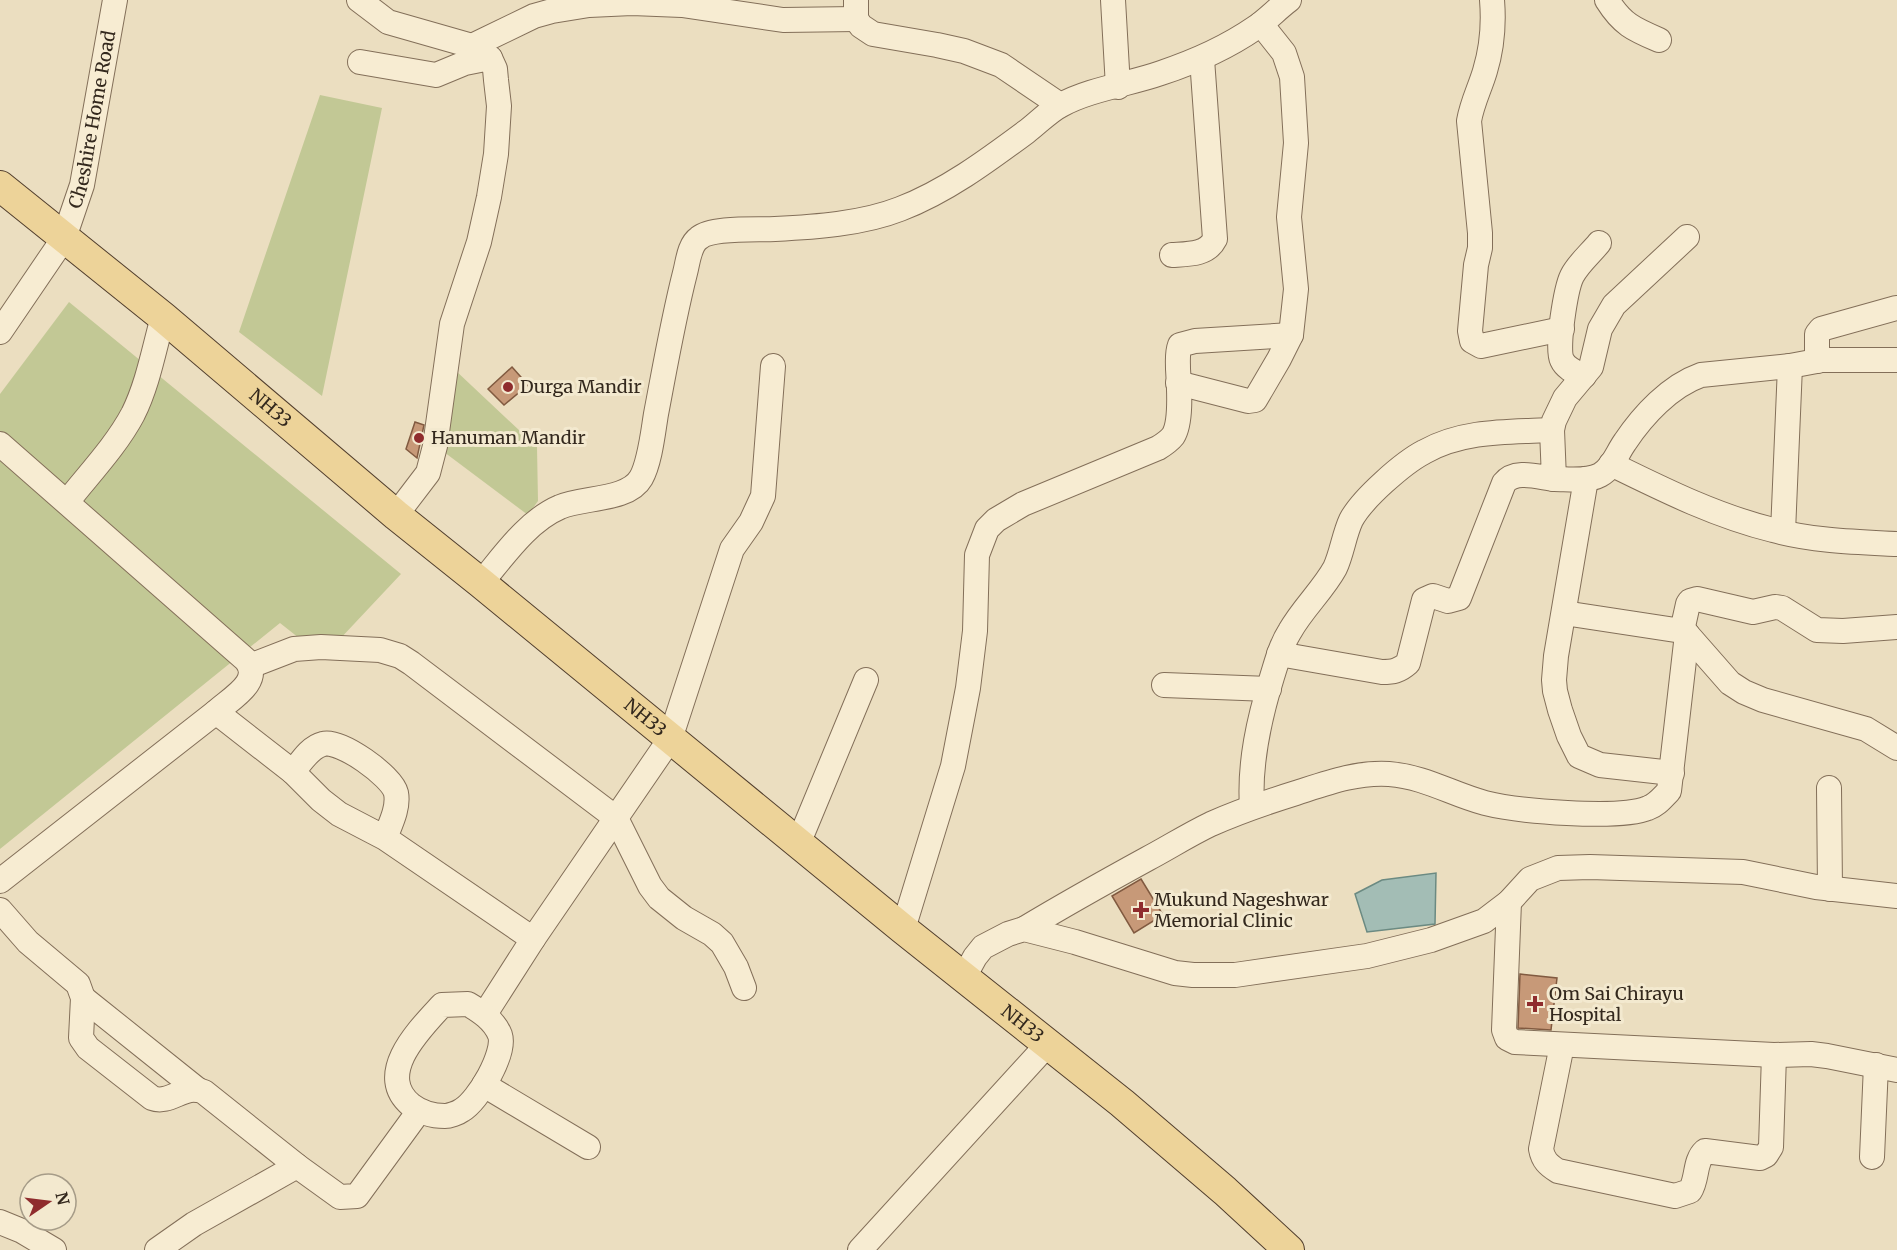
<svg xmlns="http://www.w3.org/2000/svg" width="1897" height="1250" font-family="Merriweather,serif">
	<style>
		.green { fill: #c2c895 }
		.water { fill: #a3bdb5; stroke: #6b8a82; stroke-width: 1.5 }
		.building { fill: #c79978; stroke: #815a40; stroke-width: 1.5 }
		.lines { fill: none; stroke-linecap: round; stroke-linejoin: round }
		.minor-casing { stroke: #836f59; stroke-width: 26 }
		.major-casing { stroke: #513e2d; stroke-width: 32 }
		.minor { stroke: #f7ecd2; stroke-width: 24 }
		.major { stroke: #edd399; stroke-width: 30 }
		.poi-dot { fill: #8f2c2d; stroke: #f3e9cf; stroke-width: 2 }
		.labels { text-anchor: middle; stroke-width: 6; stroke-linejoin: round; paint-order: stroke }
		.street-label { font-size: 18px; fill: #33281d; stroke: #f3e9cf }
		.poi-label { font-size: 18px; fill: #33281d; stroke: #f3e9cf; text-anchor: start }
	</style>
	<rect width="100%" height="100%" fill="#ebdec0"/>
	<path class="green" d="M320,95L382,108L322,396L239,332Z
		M69,302L401,574L323,657L280,623L0,849V394Z
		M455,370L537,447L538,501L528,515L444,452Z"/>
	<path class="water" d="M1436,873L1435,924L1367,932L1355,894L1382,880Z"/>
	<path class="building" d="M512,367L528,385L504,405L488,389Z
		M415,422L424,425L417,458L406,449Z
		M1141,879L1163,915L1134,933L1112,896Z
		M1520,974L1557,978L1551,1030L1518,1028Z"/>
	<g class="lines">
		<g class="minor-casing">
			<g id="minor">
				<path d="M359,0L388,22L472,46L490,58L495,69L496,80L499,106L496,154L489,197L479,242L452,324L435,446L428,473L396,515"/>
				<path d="M856,0V19L861,26L873,34L937,45L964,51L1001,65L1060,105"/>
				<path d="M1113,0L1118,87"/>
				<path d="M1492,0C1494,24 1492,48 1485,71C1480,88 1472,103 1469,121L1480,233V248L1476,265L1470,331L1472,341L1481,346L1562,329"/>
				<path d="M1607,0C1622,24 1633,29 1659,40"/>
				<path d="M472,46L534,16L552,11L589,5L632,3L682,5L783,20L856,19"/>
				<path d="M360,62L436,75L465,63L490,58"/>
				<path d="M1172,255C1188,254 1207,255 1215,239L1202,59"/>
				<path id="s1" d="M0,332L64,238L82,185L115,0"/>
				<path d="M1817,361V334L1821,329L1896,308"/>
				<path d="M1584,376C1576,372 1566,369 1562,360C1556,348 1566,288 1572,276C1578,264 1590,254 1599,243"/>
				<path d="M1178,383L1248,401L1255,400L1279,359L1291,335L1296,289L1289,217L1296,143L1292,77L1284,53L1261,24"/>
				<path d="M0,444L246,660C263,682 231,698 216,712"/>
				<path d="M1611,464C1664,490 1716,516 1773,530C1813,541 1857,542 1897,544"/>
				<path d="M1554,479C1568,479 1587,482 1600,475C1613,468 1617,453 1625,442C1643,415 1670,386 1701,375L1790,366L1822,360H1897"/>
				<path d="M1586,479L1556,656L1554,680L1555,691L1560,710L1569,736L1579,756L1600,765L1672,773"/>
				<path d="M67,502C89,474 116,446 133,414C148,384 154,349 163,317"/>
				<path d="M1783,532L1790,366"/>
				<path d="M481,583C503,557 527,521 560,507C582,497 628,501 641,478C650,462 653,432 656,414C665,367 673,320 685,273C688,262 689,245 699,238C712,227 756,230 775,229C814,227 862,224 900,209C945,192 987,161 1026,132C1038,123 1049,111 1061,105C1090,89 1130,84 1161,73C1194,62 1226,48 1255,28C1267,20 1277,9 1289,0"/>
				<path d="M1564,613L1682,631L1688,604L1690,601L1697,599L1753,612L1775,607L1782,608L1817,630L1843,631L1897,627"/>
				<path d="M1687,634L1730,683L1744,692L1763,700L1866,729L1897,748"/>
				<path d="M1279,654L1382,672C1393,672 1399,671 1408,663L1424,600L1433,596L1448,601L1459,598L1504,483C1515,469 1538,477 1554,479L1552,430L1554,421L1565,398L1591,367L1600,329L1614,305L1687,237"/>
				<path d="M250,666L294,649L321,647L380,650L400,656L411,663L616,818L650,886L659,898L684,918L712,934L722,943L736,967L744,988"/>
				<path d="M1164,685L1269,689"/>
				<path d="M1829,788L1830,889"/>
				<path d="M1252,807C1249,763 1259,719 1272,677C1277,661 1281,645 1290,631C1303,608 1323,590 1335,568C1342,553 1344,535 1351,520C1362,499 1403,463 1424,452C1463,430 1508,432 1552,430"/>
				<path d="M385,838C390,825 399,808 396,793C392,776 340,739 323,744C310,747 301,762 293,772L321,800L339,814L385,838L533,939L485,1014"/>
				<path d="M798,844L866,680"/>
				<path d="M0,881L216,712L293,772"/>
				<path d="M1509,902L1504,1030L1507,1038L1515,1042L1774,1055L1811,1054L1827,1056L1897,1070"/>
				<path d="M0,910L28,942L78,984L83,998L81,1038L88,1048L152,1098C171,1105 184,1083 204,1092L297,1166L340,1197L357,1196L419,1111"/>
				<path d="M903,929L953,766L968,688L975,631L977,555L987,529L996,520L1023,504L1158,448C1163,445 1169,441 1173,436C1182,422 1179,386 1178,369C1178,360 1177,353 1180,345L1195,341L1291,335"/>
				<path d="M1024,929C1064,905 1105,882 1147,859C1168,848 1188,835 1211,824C1238,812 1267,802 1296,793C1327,783 1356,772 1389,774C1426,777 1451,794 1485,803C1516,811 1619,820 1648,808C1657,805 1662,798 1669,791L1687,634L1682,631"/>
				<path d="M533,939L670,739L732,549L751,522L763,496L773,366"/>
				<path d="M964,977L975,957L983,947L1008,934L1024,929L1075,942L1175,973L1193,975H1235L1367,956L1431,940L1484,921L1509,902L1530,879L1558,868L1590,867L1743,872L1816,887L1897,896"/>
				<path d="M83,998L198,1090"/>
				<path d="M468,1004C480,1011 494,1020 500,1035C506,1053 478,1101 462,1110C458,1113 449,1116 445,1116C433,1116 420,1112 411,1105C374,1074 420,1029 442,1005Z"/>
				<path d="M1562,1045L1541,1149C1543,1160 1548,1165 1558,1171L1675,1196L1690,1191C1698,1179 1694,1161 1705,1151L1760,1158L1766,1155L1771,1147L1774,1055"/>
				<path d="M484,1085L588,1147"/>
				<path d="M1872,1157L1876,1065"/>
				<path d="M0,1222L22,1231L54,1250"/>
				<path d="M157,1250L194,1224L297,1166"/>
				<path d="M860,1250L1047,1045"/>
			</g>
		</g>
		<g class="major-casing">
			<g id="major">
				<path id="s2" d="M0,186L163,317L396,515L481,583L903,929L1122,1103L1225,1191L1289,1250"/>
			</g>
		</g>
		<use href="#minor" class="minor"/>
		<use href="#major" class="major"/>
	</g>
	<g class="poi-dot">
		<circle cx="508" cy="387" r="6"/>
		<circle cx="419" cy="438" r="6"/>
		<path d="M1138 901h6v6h6v6h-6v6h-6v-6h-6v-6h6z"/>
		<path d="M1532 995h6v6h6v6h-6v6h-6v-6h-6v-6h6z"/>
	</g>
	<g class="labels">
		<g class="street-label">
			<text dy="6" stroke="none"><textPath href="#s1" startOffset="236">Cheshire Home Road</textPath></text>
			<text dy="6" stroke="none"><textPath href="#s2" startOffset="350">NH33</textPath></text>
			<text dy="6" stroke="none"><textPath href="#s2" startOffset="836">NH33</textPath></text>
			<text dy="6" stroke="none"><textPath href="#s2" startOffset="1322">NH33</textPath></text>
		</g>
		<g class="poi-label">
			<text x="520" y="393">Durga Mandir</text>
			<text x="431" y="444">Hanuman Mandir</text>
			<text x="1154" y="906">Mukund Nageshwar<tspan x="1154" dy="21">Memorial Clinic</tspan></text>
			<text x="1549" y="1000">Om Sai Chirayu<tspan x="1549" dy="21">Hospital</tspan></text>
		</g>
	</g>
	<g transform="translate(48 1202) rotate(76)"><circle r="28" fill="#f3e9cf" stroke="#a69c88" stroke-width="1.5"/>
	<path d="M0-4.5L10 22L0 15L-10 22Z" fill="#8f2c2d"/>
	<text y="-9" font-size="16" font-weight="bold" text-anchor="middle" fill="#33281d">N</text>
	</g>
</svg>
